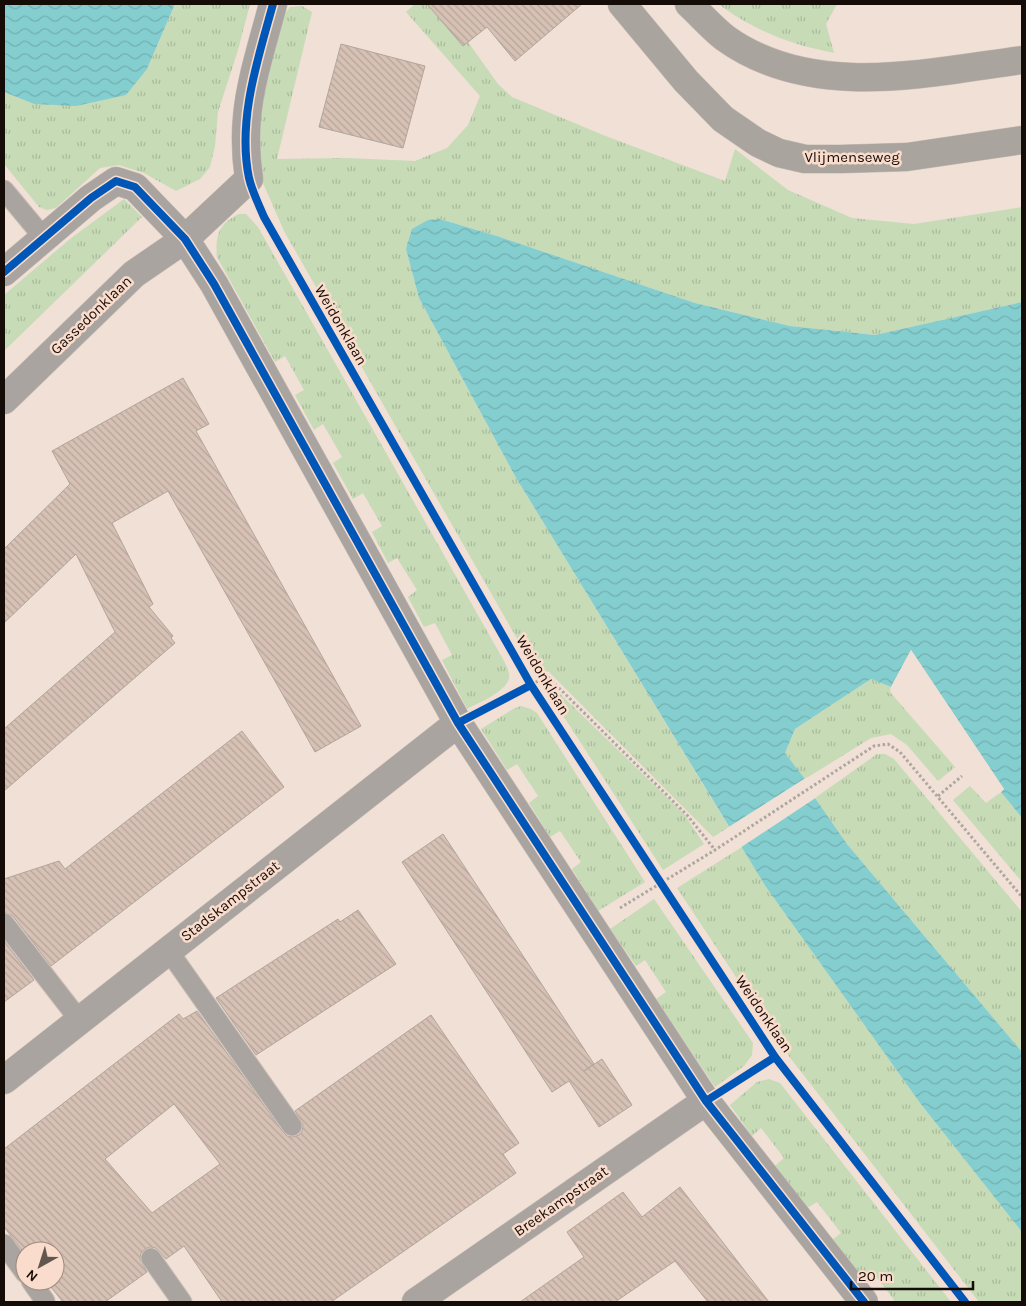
<svg xmlns="http://www.w3.org/2000/svg" width="1026" height="1306" font-family="Karla,sans-serif">
	<style>
		.grass { fill: url(#grass-tufts) }
		.water { fill: url(#water-waves) }
		.pier { fill: #f0e0d6 }
		.building { fill: url(#building-back-hatch); stroke: #b1a59d; fill-rule: evenodd }
		.lines { fill: none; stroke-linecap: round; stroke-linejoin: round }
		.lane-casing { stroke: #cbbfb7; stroke-width: 21 }
		.street-casing { stroke: #cbbfb7; stroke-width: 29 }
		.secondary-casing { stroke: #cbbfb7; stroke-width: 29 }
		.path { stroke: #afa6a0; stroke-width: 3; stroke-dasharray: 2.5 2.5; stroke-linecap: butt }
		.lane { stroke: #aaa4a0; stroke-width: 19 }
		.street { stroke: #aaa4a0; stroke-width: 28 }
		.secondary { stroke: #aaa49e; stroke-width: 28 }
		.cycleway-casing { stroke: #fadccc; stroke-width: 11 }
		.cycleway { stroke: #0057b8; stroke-width: 8 }
		.labels { text-anchor: middle; stroke-width: 5; stroke-linejoin: round; paint-order: stroke }
		.street-label { font-size: 15px; fill: #160c07; stroke: #fadccc }
	</style>
	<defs>
		<pattern id="grass-tufts" width="24" height="20" patternUnits="userSpaceOnUse" patternTransform="scale(1.25)"><rect width="24" height="20" fill="#c6dbb6"/><path d="M3 7l-1-3M5 7V3M7 7l1-3M15 17l-1-3M17 17v-4M19 17l1-3" fill="none" stroke="#a9bb9b"/></pattern>
		<pattern id="water-waves" width="16" height="10" patternUnits="userSpaceOnUse" patternTransform="scale(1.25)"><rect width="16" height="10" fill="#85ced0"/><path d="M0 5q4-4 8 0t8 0" fill="none" stroke="#72b0b1"/></pattern>
		<pattern id="building-back-hatch" width="6" height="6" patternUnits="userSpaceOnUse" patternTransform="scale(1.25)"><rect width="6" height="6" fill="#d6c1b4"/><path d="M-1 5l2 2M0 0l6 6M5-1l2 2" fill="none" stroke="#b7a599"/></pattern>
	</defs>
	<rect width="100%" height="100%" fill="#f0e0d6"/>
	<path class="grass" d="M175,4H250L238,50L218,112L215,146L210,167L200,179L176,191L144,173L119,165L100,168L56,208L47,210L39,207L4,164V92L34,104L147,69Z
		M415,4H427L463,45L468,42L498,84L512,97L603,135L725,181L735,149L788,190L852,218L914,224L1022,207V302L875,335L790,326L695,303L500,237L440,219L406,249L419,298L515,476L729,827L713,837L549,672L535,670L284,231L263,183L256,138L259,105L280,20L290,7L302,6L312,12L277,159L346,158L415,161L447,148L468,125L480,96L406,12Z
		M718,4H837L826,24L834,53C788,44 756,31 718,4Z
		M124,199L142,217L4,351V295L70,239Z
		M239,214H246L258,227L504,661C506,665 508,669 509,673C513,690 479,702 467,709L442,660L452,655L435,623L424,627L408,597L417,590L397,558L388,563L372,532L382,526L363,493L353,499L333,463L342,457L323,424L314,430L295,395L304,390L285,356L275,362L217,257C215,236 219,223 239,214Z
		M871,679L891,687L890,692L955,767L938,781L907,745L891,734L871,738L805,779L785,753L795,729Z
		M552,686L684,814L704,844L663,870L546,689Z
		M521,706L531,709L537,713L645,882L598,911L572,869L581,862L560,831L550,837L529,803L538,796L517,764L507,770L481,729L513,709Z
		M877,754H885L894,759L1022,912V1052L847,844L815,798Z
		M970,786L986,803L1001,792L1022,818V882L953,800Z
		M742,847L766,887L920,1103L1022,1232V1302H979L785,1051L677,888Z
		M654,899L753,1043L752,1055L744,1066L715,1087L656,999L666,992L645,960L636,966L610,929Z
		M769,1079L780,1083L951,1302H893L894,1300L872,1271L863,1278L832,1240L841,1233L817,1202L807,1208L775,1166L784,1158L761,1128L752,1136L730,1105L757,1082Z"/>
	<path class="water" d="M4,4H175L147,69L126,95L76,106L34,104L4,92Z
		M440,219L500,237L695,303L790,326L875,335L1022,302V818L1001,792L1004,789L911,650L891,687L871,679L795,729L785,753L805,779L815,798L847,844L1022,1052V1232L920,1103L766,887L515,476L419,298L406,249L412,229L428,220Z"/>
	<path class="pier" d="M911,650L1004,789L999,794V791L1001,788L911,655L893,688L890,689Z
		M807,777L817,797L740,848L727,828Z"/>
	<path class="building" d="M427,4H582L515,61L487,27L463,46Z
		M341,44L425,66L403,148L319,127Z
		M183,378L209,424L196,431L361,726L315,752L168,491L112,523L153,604L149,607L173,636L171,638L175,643L4,791V729L115,632L76,554L4,623V549L70,484L52,451Z
		M242,731L284,787L51,966L13,916L4,912V879L59,861L65,869Z
		M443,834L594,1064L584,1071L602,1059L632,1105L599,1127L569,1081L552,1092L402,862Z
		M358,910L396,964L256,1055L216,998L338,919L340,922Z
		M4,941L34,980L4,1002Z
		M197,1011L283,1132L287,1136L293,1137L299,1135L302,1131L303,1125L295,1111L431,1015L519,1143L503,1154L516,1173L331,1302H222L184,1246L166,1259L156,1248L150,1247L145,1249L141,1253L140,1259L147,1272L105,1302H63L46,1281H55V1251H25V1254L4,1227V1149L179,1014L183,1019ZM174,1104L220,1164L152,1213L105,1159Z
		M680,1187L769,1302H708L675,1261L615,1302H520L584,1257L567,1232L623,1192L642,1217Z"/>
	<g class="lines">
		<g class="lane-casing">
			<path id="lane" d="M4,190L44,238
				M4,923L80,1021
				M168,950L292,1126
				M4,1244L25,1273
				M151,1258L182,1302
				M31,1281L45,1301"/>
		</g>
		<g class="street-casing">
			<path id="street" d="M4,272L91,198L116,181L135,187L185,239L214,284L458,723L706,1101L864,1302
				M4,400L134,274L185,239L249,179C246,159 245,138 247,117C250,81 264,39 273,4
				M4,1080L458,723
				M416,1302L706,1101"/>
		</g>
		<g class="secondary-casing">
			<path id="secondary" d="M622,4L686,81L723,119L758,143L779,153L805,159H841L907,157L1022,140
				M689,4C701,15 712,28 725,38C811,100 926,73 1022,60"/>
		</g>
		<path class="path" d="M531,685L547,676L687,815L715,850
			M938,796L962,776
			M620,908L715,850L874,746L888,744L900,752L1022,897"/>
		<use href="#lane" class="lane"/>
		<use href="#street" class="street"/>
		<use href="#secondary" class="secondary"/>
		<g class="cycleway-casing">
			<path id="cycleway" d="M273,4C258,59 237,120 249,178C252,191 259,205 264,217L531,685L775,1057L965,1302
				M4,272L91,198L116,181L135,187L185,239L214,284L458,723L706,1101L864,1302
				M458,723L531,685
				M706,1101L775,1057"/>
		</g>
		<use href="#cycleway" class="cycleway"/>
	</g>
	<g class="labels">
		<g class="street-label">
			<text x="852" y="162">Vlijmenseweg</text>
			<text transform="translate(91 315) rotate(-44)" y="5">Gassedonklaan</text>
			<text transform="translate(341 325) rotate(60)" y="5">Weidonklaan</text>
			<text transform="translate(543 675) rotate(59)" y="5">Weidonklaan</text>
			<text transform="translate(230 901) rotate(-38)" y="5">Stadskampstraat</text>
			<text transform="translate(764 1014) rotate(56)" y="5">Weidonklaan</text>
			<text transform="translate(561 1201) rotate(-35)" y="5">Breekampstraat</text>
		</g>
	</g>
	<rect width="1026" height="1306" fill="none" stroke="#160c07" stroke-width="10"/>
	<g transform="translate(40 1266) rotate(219)"><circle r="24" fill="#fadccc" stroke="#9f897d"/>
	<path d="M0-4L9 19L0 12L-9 19Z" fill="#62564f"/>
	<text y="-8" font-size="14" font-weight="bold" text-anchor="middle" fill="#160c07">N</text>
	</g>
	<path d="M851 1281v8h122v-8" fill="none" stroke="#160c07" stroke-width="2.5"/>
	<text x="858" y="1281" font-size="15" fill="#160c07" stroke="#fadccc" stroke-width="4" paint-order="stroke">20 m</text>
</svg>
